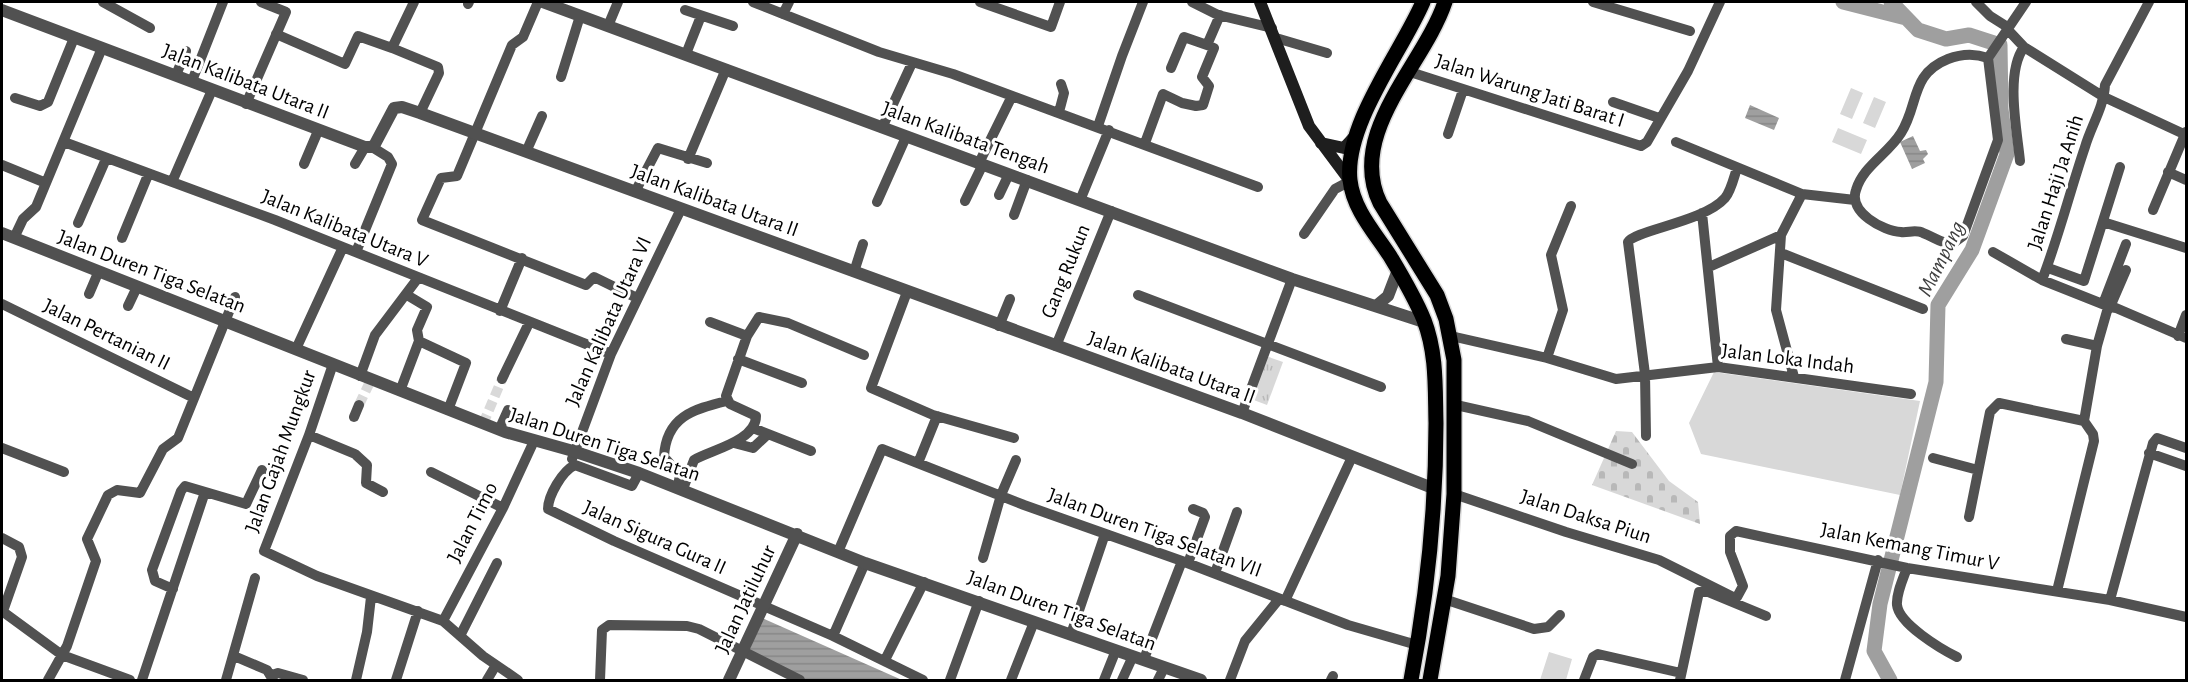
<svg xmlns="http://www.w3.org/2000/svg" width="2188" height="682" font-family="'Alegreya Sans',sans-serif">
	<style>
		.grass { fill: #d8d8d8 }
		.cemetery { fill: url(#cemetery-stones) }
		.park { fill: url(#park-tufts) }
		.water { fill: url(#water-rules) }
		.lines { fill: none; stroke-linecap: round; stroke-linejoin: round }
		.river { stroke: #9f9f9f; stroke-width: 15 }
		.minor-tunnel { stroke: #d9d9d9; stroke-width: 10; stroke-dasharray: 10 5; stroke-linecap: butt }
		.primary-casing { stroke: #dbdbdb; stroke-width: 18 }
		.minor { stroke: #515151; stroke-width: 10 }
		.tertiary { stroke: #515151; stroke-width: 12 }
		.secondary { stroke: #1e1e1e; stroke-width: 12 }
		.primary { stroke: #000; stroke-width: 15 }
		.labels { text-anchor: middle; stroke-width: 6; stroke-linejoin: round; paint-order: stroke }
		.street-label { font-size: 21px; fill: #000; stroke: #fff }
		.water-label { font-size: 22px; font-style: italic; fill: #404040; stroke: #fff }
	</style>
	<defs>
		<pattern id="cemetery-stones" width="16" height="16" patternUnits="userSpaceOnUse" patternTransform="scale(1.5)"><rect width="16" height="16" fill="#d8d8d8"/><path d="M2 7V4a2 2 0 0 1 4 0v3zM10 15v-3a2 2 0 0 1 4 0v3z" fill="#b8b8b8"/></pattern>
		<pattern id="park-tufts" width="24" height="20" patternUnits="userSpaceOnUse" patternTransform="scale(1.5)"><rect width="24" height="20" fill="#d8d8d8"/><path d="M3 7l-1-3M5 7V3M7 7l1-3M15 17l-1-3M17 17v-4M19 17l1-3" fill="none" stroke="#b8b8b8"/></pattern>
		<pattern id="water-rules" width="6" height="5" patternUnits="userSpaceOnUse" patternTransform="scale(1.5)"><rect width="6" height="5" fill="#9f9f9f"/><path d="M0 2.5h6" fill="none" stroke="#878787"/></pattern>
	</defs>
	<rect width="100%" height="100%" fill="#fff"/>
	<path class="grass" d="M1851,88L1863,93L1852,119L1840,114Z
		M1874,97L1886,102L1875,128L1863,123Z
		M1838,128L1867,140L1861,154L1832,142Z
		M1714,372L1920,401L1900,495L1701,454L1689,423Z
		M1549,652L1572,659L1566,680H1540Z"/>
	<path class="cemetery" d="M1616,431L1632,432L1669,481L1698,502L1700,524L1592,485Z"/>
	<path class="park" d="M1266,356L1283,362L1267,405L1251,399Z"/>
	<path class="water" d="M1750,105L1779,118L1774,130L1745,118Z
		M1913,136L1920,151L1926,150L1928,154L1923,159L1925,163L1912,169L1900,142Z
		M762,618L902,680H807L748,653Z"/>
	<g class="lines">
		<path class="river" d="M1843,2L1906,18
			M1890,680L1874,651L1880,604L1936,382L1938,305L1972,250L2007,154L2001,109L2000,45L1969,35L1946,39L1918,30L1891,2"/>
		<path class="minor-tunnel" d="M359,405L369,384
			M483,424L502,379"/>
		<g class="primary-casing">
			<path id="primary" d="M1411,680C1427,596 1436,509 1436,423C1435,388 1437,354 1424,320C1415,298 1402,276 1390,256C1375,233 1353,209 1350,180C1344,125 1402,51 1423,2
				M1430,680L1448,576L1454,494V360L1446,319L1437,295L1380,203C1346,133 1424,65 1445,2"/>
		</g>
		<path class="minor" d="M103,2L150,28
			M414,2L392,48L438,67L439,73L420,113
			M538,2L523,37L512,45L457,176L441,178L422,220L586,285L594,277L637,298
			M753,2L879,52L953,74L1258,187
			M980,2L1051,27L1060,2
			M1192,2L1218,15L1272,28
			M1593,2L1690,31
			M1976,2L1990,16L2009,28
			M468,4L469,2
			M685,10L733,26
			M783,14L789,2
			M608,26L618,2
			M2008,30L2024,47L2104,97L2186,135
			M276,34L345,64L358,36L392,48
			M1276,38L1327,53
			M686,54L701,16
			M1988,58C1974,53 1961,54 1948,59C1910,74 1919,105 1901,133C1888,154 1863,166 1856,190C1848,212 1883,231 1901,232C1908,233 1916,229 1923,233C1934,237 1940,243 1952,244L1963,236L1998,140L1988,58L2026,2
			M1171,68L1184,37L1207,45
			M1407,71L1641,146L1647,142L1688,71L1720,2
			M176,75L186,51
			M561,77L580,16
			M192,81L223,2
			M15,98L40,106L48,102L74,38
			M1613,102L1659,118
			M246,104L286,12L261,2
			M1059,112L1064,93L1061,84
			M1098,126L1122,56L1143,2
			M882,128L912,63
			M1448,134L1463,90
			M64,142L275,220L611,354
			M1676,142L1802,194L1855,200
			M1145,143L1163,94L1182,103L1196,106L1203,105L1209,86L1202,77L1214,48L1207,45L1220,15
			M526,152L542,116
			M688,159L726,69
			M2020,161C2017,130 2005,73 2024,47
			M979,163L1012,96
			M304,164L318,131
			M355,164L365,147
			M2,165L46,183
			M2168,172L2186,180
			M172,182L212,90
			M635,192L658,148L707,163
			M999,195L1009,174
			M1081,198L1109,130
			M965,201L983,164
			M877,202L906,137
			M2153,210L2186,132
			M1702,213L1718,367
			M1014,215L1027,180
			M2103,222L2186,248
			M78,223L106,159
			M1304,234L1335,189L1350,181
			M14,238L23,219L36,207L102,48
			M122,238L148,175
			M356,252L392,164L388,157L372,147
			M1993,252L2042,280L2110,307L2126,270
			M1781,253L1923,309
			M1709,267L1781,235
			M2051,269L2084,281L2120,167
			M854,272L863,244
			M2042,280C2059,236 2070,191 2085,147C2091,126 2104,107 2105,85L2149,2
			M907,292L871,388L933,415L1014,438
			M89,294L98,273
			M407,295L427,307L417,330L419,341L466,363L448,410
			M1138,295L1381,387
			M2,304L194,398
			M2103,304L2126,244
			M128,306L137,287
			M500,311L522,258
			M710,322L747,336
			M999,326L1010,299
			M1451,336L1547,358L1616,379L1718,367L1911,394
			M2178,336L2186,315
			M2066,339L2097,346
			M1056,346L1111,211
			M296,349L343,247
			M1547,358L1563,310L1551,255L1571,206
			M738,359L802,383
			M333,364L309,435L264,551L317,576L443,621L483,656L518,680
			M360,376L375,335L418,278
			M1794,377L1776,310L1781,235L1802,194
			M502,379L529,323
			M400,391L419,341
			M1456,405L1528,421L1632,464
			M1242,413L1292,279
			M354,417L359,405
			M753,428L811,451
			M499,430L508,410
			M309,435L355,454L367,465L366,483L383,492
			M1646,436L1645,374L1628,242C1635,230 1704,222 1725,198C1731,191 1734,177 1737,168
			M734,443L753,448L768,434
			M2,448L64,472
			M2149,453L2186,466
			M1933,458L1978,470
			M572,459L611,354L681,209
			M918,463L937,416
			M431,472L503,508
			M639,473L632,486L575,465C562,471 548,496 548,509L614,541L833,636L923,680
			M678,486L680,475L664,457C666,417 693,409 727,401
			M683,489L694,460C711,450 756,441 756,416L730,404L726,396L747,336L759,317L788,323L864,355
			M1454,494L1566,532L1659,560L1733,597H1737L1743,586L1730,552V536L1736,531L1907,568L2110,600L2186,617
			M1969,517L1990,412L1999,403L2084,421
			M2,538L19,547L22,557L3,611
			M838,552L882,449L1024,505L1182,561L1348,625L1417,645
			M983,558L1001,495L1016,460
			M1188,563L1205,517L1203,513L1193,509
			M1907,568C1903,579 1896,594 1897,605C1899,624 1941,649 1957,657
			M1215,573L1237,512
			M173,589L155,581L152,570L181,491L185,486L246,504L262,470
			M2057,591L2094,441L2093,434L2084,421L2097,346L2107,311L2110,307L2116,308L2186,338
			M1444,599L1534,629L1548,627L1560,615
			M2110,600L2153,443L2157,438L2186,448
			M1285,601L1352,457
			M2,611L62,655L130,680
			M443,621L503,508L534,441
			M1071,634L1105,534
			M460,636L497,563
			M833,636L865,563
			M234,656L267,670L273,680
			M1144,659L1182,561
			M885,660L924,582
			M272,675L278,673L303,680
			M48,680L67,646L96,561L87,539L108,495L117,490L140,493L163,449L178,438L235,297
			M142,680L205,492
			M226,680L255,578
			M356,680L367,632L371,597
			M396,680L418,611
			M487,680L496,665
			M600,680L602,630L609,625L687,626L699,629L800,680
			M950,680L979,601
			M1011,680L1034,622
			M1104,680L1116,650
			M1122,680L1133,656
			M1158,680L1164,668
			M1230,680L1245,641L1279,599
			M1331,680L1333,676
			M1584,680L1593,657L1598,654L1681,673
			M1680,680L1699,592H1708L1766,616
			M1845,680L1878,560"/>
		<path class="tertiary" d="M543,2L1292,279L1424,322
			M2,10L365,147H372L375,144L394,108L402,107L420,113L1242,413L1435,489
			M2,233L505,432L573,451L639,473L865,563L1201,680
			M1376,306L1388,296L1398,270
			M729,680L797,534"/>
		<path class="secondary" d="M1260,2L1309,126L1350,181
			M1321,143L1344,148L1356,135"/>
		<use href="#primary" class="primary"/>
	</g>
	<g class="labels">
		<g class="street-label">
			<text transform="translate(246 81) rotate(21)" y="7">Jalan Kalibata Utara II</text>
			<text transform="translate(1530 90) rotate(18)" y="7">Jalan Warung Jati Barat I</text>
			<text transform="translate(966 137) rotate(20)" y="7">Jalan Kalibata Tengah</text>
			<text transform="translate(2055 182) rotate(-72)" y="7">Jalan Haji Ja Anih</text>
			<text transform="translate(715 200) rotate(20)" y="7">Jalan Kalibata Utara II</text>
			<text transform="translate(345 228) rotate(22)" y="7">Jalan Kalibata Utara V</text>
			<text transform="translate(152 271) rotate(21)" y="7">Jalan Duren Tiga Selatan</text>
			<text transform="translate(1065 271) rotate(-68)" y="7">Gang Rukun</text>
			<text transform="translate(608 321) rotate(-66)" y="7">Jalan Kalibata Utara VI</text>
			<text transform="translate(107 334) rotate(26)" y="7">Jalan Pertanian II</text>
			<text transform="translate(1788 358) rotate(7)" y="7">Jalan Loka Indah</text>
			<text transform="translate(1172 367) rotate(20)" y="7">Jalan Kalibata Utara II</text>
			<text transform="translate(605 444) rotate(18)" y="7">Jalan Duren Tiga Selatan</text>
			<text transform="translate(280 451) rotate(-70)" y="7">Jalan Gajah Mungkur</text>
			<text transform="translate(1586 516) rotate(18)" y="7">Jalan Daksa Piun</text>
			<text transform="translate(472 522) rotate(-63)" y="7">Jalan Timo</text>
			<text transform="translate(1155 532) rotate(20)" y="7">Jalan Duren Tiga Selatan VII</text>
			<text transform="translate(655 537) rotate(24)" y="7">Jalan Sigura Gura II</text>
			<text transform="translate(1910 546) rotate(11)" y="7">Jalan Kemang Timur V</text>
			<text transform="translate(745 599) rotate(-65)" y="7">Jalan Jatiluhur</text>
			<text transform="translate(1062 610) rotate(20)" y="7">Jalan Duren Tiga Selatan</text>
		</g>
		<g class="water-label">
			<text transform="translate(1940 258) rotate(-64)" y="8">Mampang</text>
		</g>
	</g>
	<rect width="2188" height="682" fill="none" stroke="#000000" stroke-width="6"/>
</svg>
